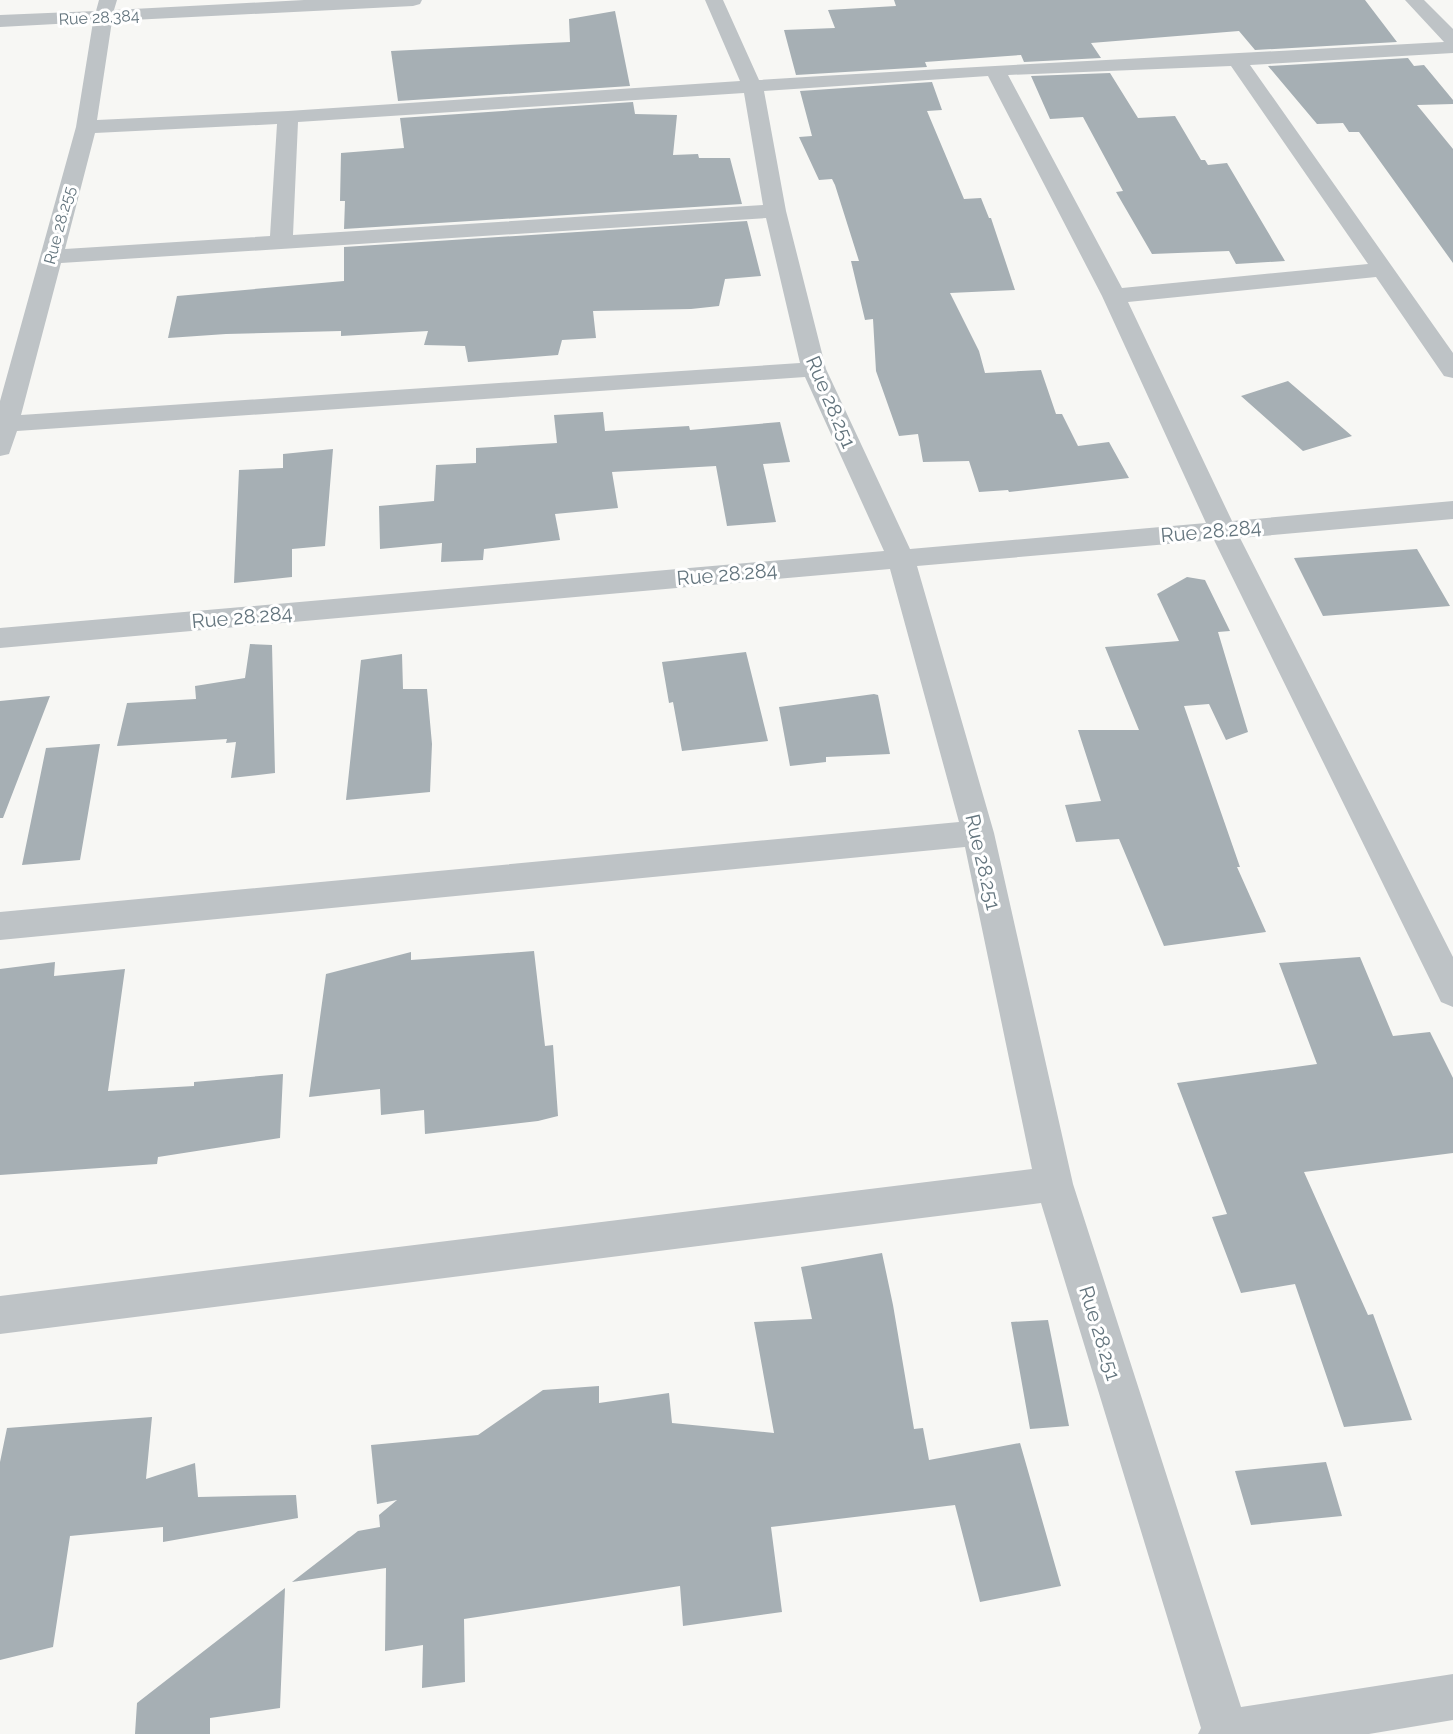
<svg xmlns="http://www.w3.org/2000/svg" width="1453" height="1734" font-family="Raleway,sans-serif">
	<style>
		.building { fill: #a6afb4 }
		.lines { fill: none; stroke-linecap: round; stroke-linejoin: round }
		.minor { fill: #bec3c6; fill-rule: evenodd }
		.labels { text-anchor: middle; stroke-width: 6; stroke-linejoin: round; paint-order: stroke }
		.far-street-label { font-size: 16px; fill: #64757e; stroke: #fff }
		.street-label { font-size: 20px; fill: #64757e; stroke: #fff }
	</style>
	<rect width="100%" height="100%" fill="#f7f7f4"/>
	<path class="building" d="M894,0H1365L1397,42L1255,50L1239,31L1091,43L1101,58L1024,62L1021,55L925,62L927,67L796,75L784,30L835,28L828,10L896,6Z
		M615,11L630,86L398,101L391,51L570,42L569,19Z
		M1408,58L1414,66L1424,65L1453,100V104L1417,105L1453,149V263L1359,132H1349L1343,123L1317,124L1268,66Z
		M1110,73L1138,118L1175,116L1201,160H1205L1208,165L1227,163L1285,261L1236,264L1229,251L1152,254L1116,192L1123,191L1083,117L1050,119L1031,76Z
		M932,82L942,110L927,111L964,199L981,198L989,218H991L1015,290L950,293L979,351L985,373L1041,370L1056,414H1062L1078,446L1109,442L1129,478L1009,492L1008,490L979,492L969,461L923,462L918,434L899,436L876,371L873,319L865,320L851,261H859L835,185L832,179L819,180L799,137L812,136L800,91Z
		M633,102L635,114L677,115L673,155L698,154L699,158H730L742,204L344,229L345,201H340L341,153L404,148L400,118Z
		M747,221L761,276L725,279L719,306L691,309L593,311L596,338L562,340L558,355L468,362L465,346L424,345L428,331L341,336V331L226,334L168,338L177,296L344,281V247Z
		M1288,381L1352,436L1303,451L1241,396Z
		M603,412L605,431L689,426L690,430L780,422L790,462L763,464L776,522L727,526L716,466L612,472L618,508L555,514L560,540L484,549L483,560L441,562L442,543L380,549L379,506L434,501L436,465L476,463V448L557,443L554,415Z
		M333,449L325,546L292,549V577L234,583L239,470L283,468V454Z
		M1417,549L1450,606L1323,616L1294,558Z
		M1187,577L1205,580L1230,631L1218,632L1248,732L1226,740L1209,704L1184,706L1240,867H1237L1266,932L1164,946L1119,839L1076,842L1065,805L1101,801L1078,730H1139L1105,647L1179,641L1157,594Z
		M250,644L272,645L275,773L231,778L236,742L226,743L227,739L117,746L127,703L196,699L195,686L245,678Z
		M746,652L768,741L682,751L673,702L669,703L662,662Z
		M402,654L403,689H427L432,744L430,792L346,800L361,660Z
		M874,694L878,695L890,754L826,757V762L790,766L779,707Z
		M50,696L3,818H0V701Z
		M100,744L80,860L22,865L46,748Z
		M534,951L545,1046L553,1045L558,1116L538,1121L425,1134L424,1110L381,1115L380,1089L309,1097L326,974L411,952V960Z
		M1360,957L1393,1036L1430,1032L1453,1078V1153L1304,1172L1368,1315L1373,1314L1412,1420L1344,1427L1295,1284L1241,1293L1212,1217L1227,1214L1177,1083L1317,1064L1279,963Z
		M55,962L54,976L125,969L108,1091L194,1086V1082L283,1074L280,1138L158,1157L157,1164L0,1175V969Z
		M882,1253L893,1305L914,1429L923,1428L929,1460L1020,1443L1061,1586L980,1602L955,1505L771,1527L782,1612L683,1626L680,1586L464,1619L465,1682L422,1688L423,1645L385,1651L386,1568L292,1582L358,1531L380,1527L379,1515L397,1500L377,1504L371,1445L478,1435L543,1390L599,1386V1403L669,1393L672,1423L774,1433L754,1322L812,1319L801,1267Z
		M1048,1320L1069,1426L1030,1429L1011,1322Z
		M152,1417L146,1479L195,1463L198,1497L296,1495L298,1518L163,1542V1527L70,1536L53,1647L0,1660V1462L7,1428Z
		M1326,1462L1342,1516L1251,1525L1235,1471Z
		M285,1588L280,1708L210,1718V1734H135L137,1703Z"/>
	<g class="lines">
		<path class="minor" d="M99,0H117L114,10L304,0H422L420,4L413,6L112,21L97,120L288,111L740,81L705,0H723L759,80C987,65 1216,55 1444,42L1405,0H1424L1453,29V53L1250,65L1453,353V378L1444,376L1376,277L1128,302L1232,521L1453,501V519L1240,538L1453,957V1007L1441,1002L1214,540L917,566L994,833L1073,1184L1241,1707L1453,1674V1720L1369,1734H1198L1201,1728L1041,1203L0,1334V1296L1032,1169L965,847L0,940V912L959,822L890,569L0,648V628L884,551L805,377L17,431L9,454L0,456V401L76,127L93,22L0,27V15L96,11ZM1231,66L1368,264L1122,288L1008,75ZM988,76L1102,296L1206,523L910,549L826,369L786,211L764,91ZM744,93L763,205L293,235L298,122ZM277,124L270,236L65,249L95,133ZM766,218L800,363L21,415L61,263Z"/>
	</g>
	<g class="labels">
		<g class="far-street-label">
			<text transform="translate(99 17) rotate(-3)" y="6">Rue 28.384</text>
			<text transform="translate(59 225) rotate(-75)" y="6">Rue 28.255</text>
		</g>
		<g class="street-label">
			<text transform="translate(831 402) rotate(67)" y="7">Rue 28.251</text>
			<text transform="translate(1211 531) rotate(-5)" y="7">Rue 28.284</text>
			<text transform="translate(727 574) rotate(-5)" y="7">Rue 28.284</text>
			<text transform="translate(242 617) rotate(-5)" y="7">Rue 28.284</text>
			<text transform="translate(983 862) rotate(77)" y="7">Rue 28.251</text>
			<text transform="translate(1100 1333) rotate(73)" y="7">Rue 28.251</text>
		</g>
	</g>
</svg>
